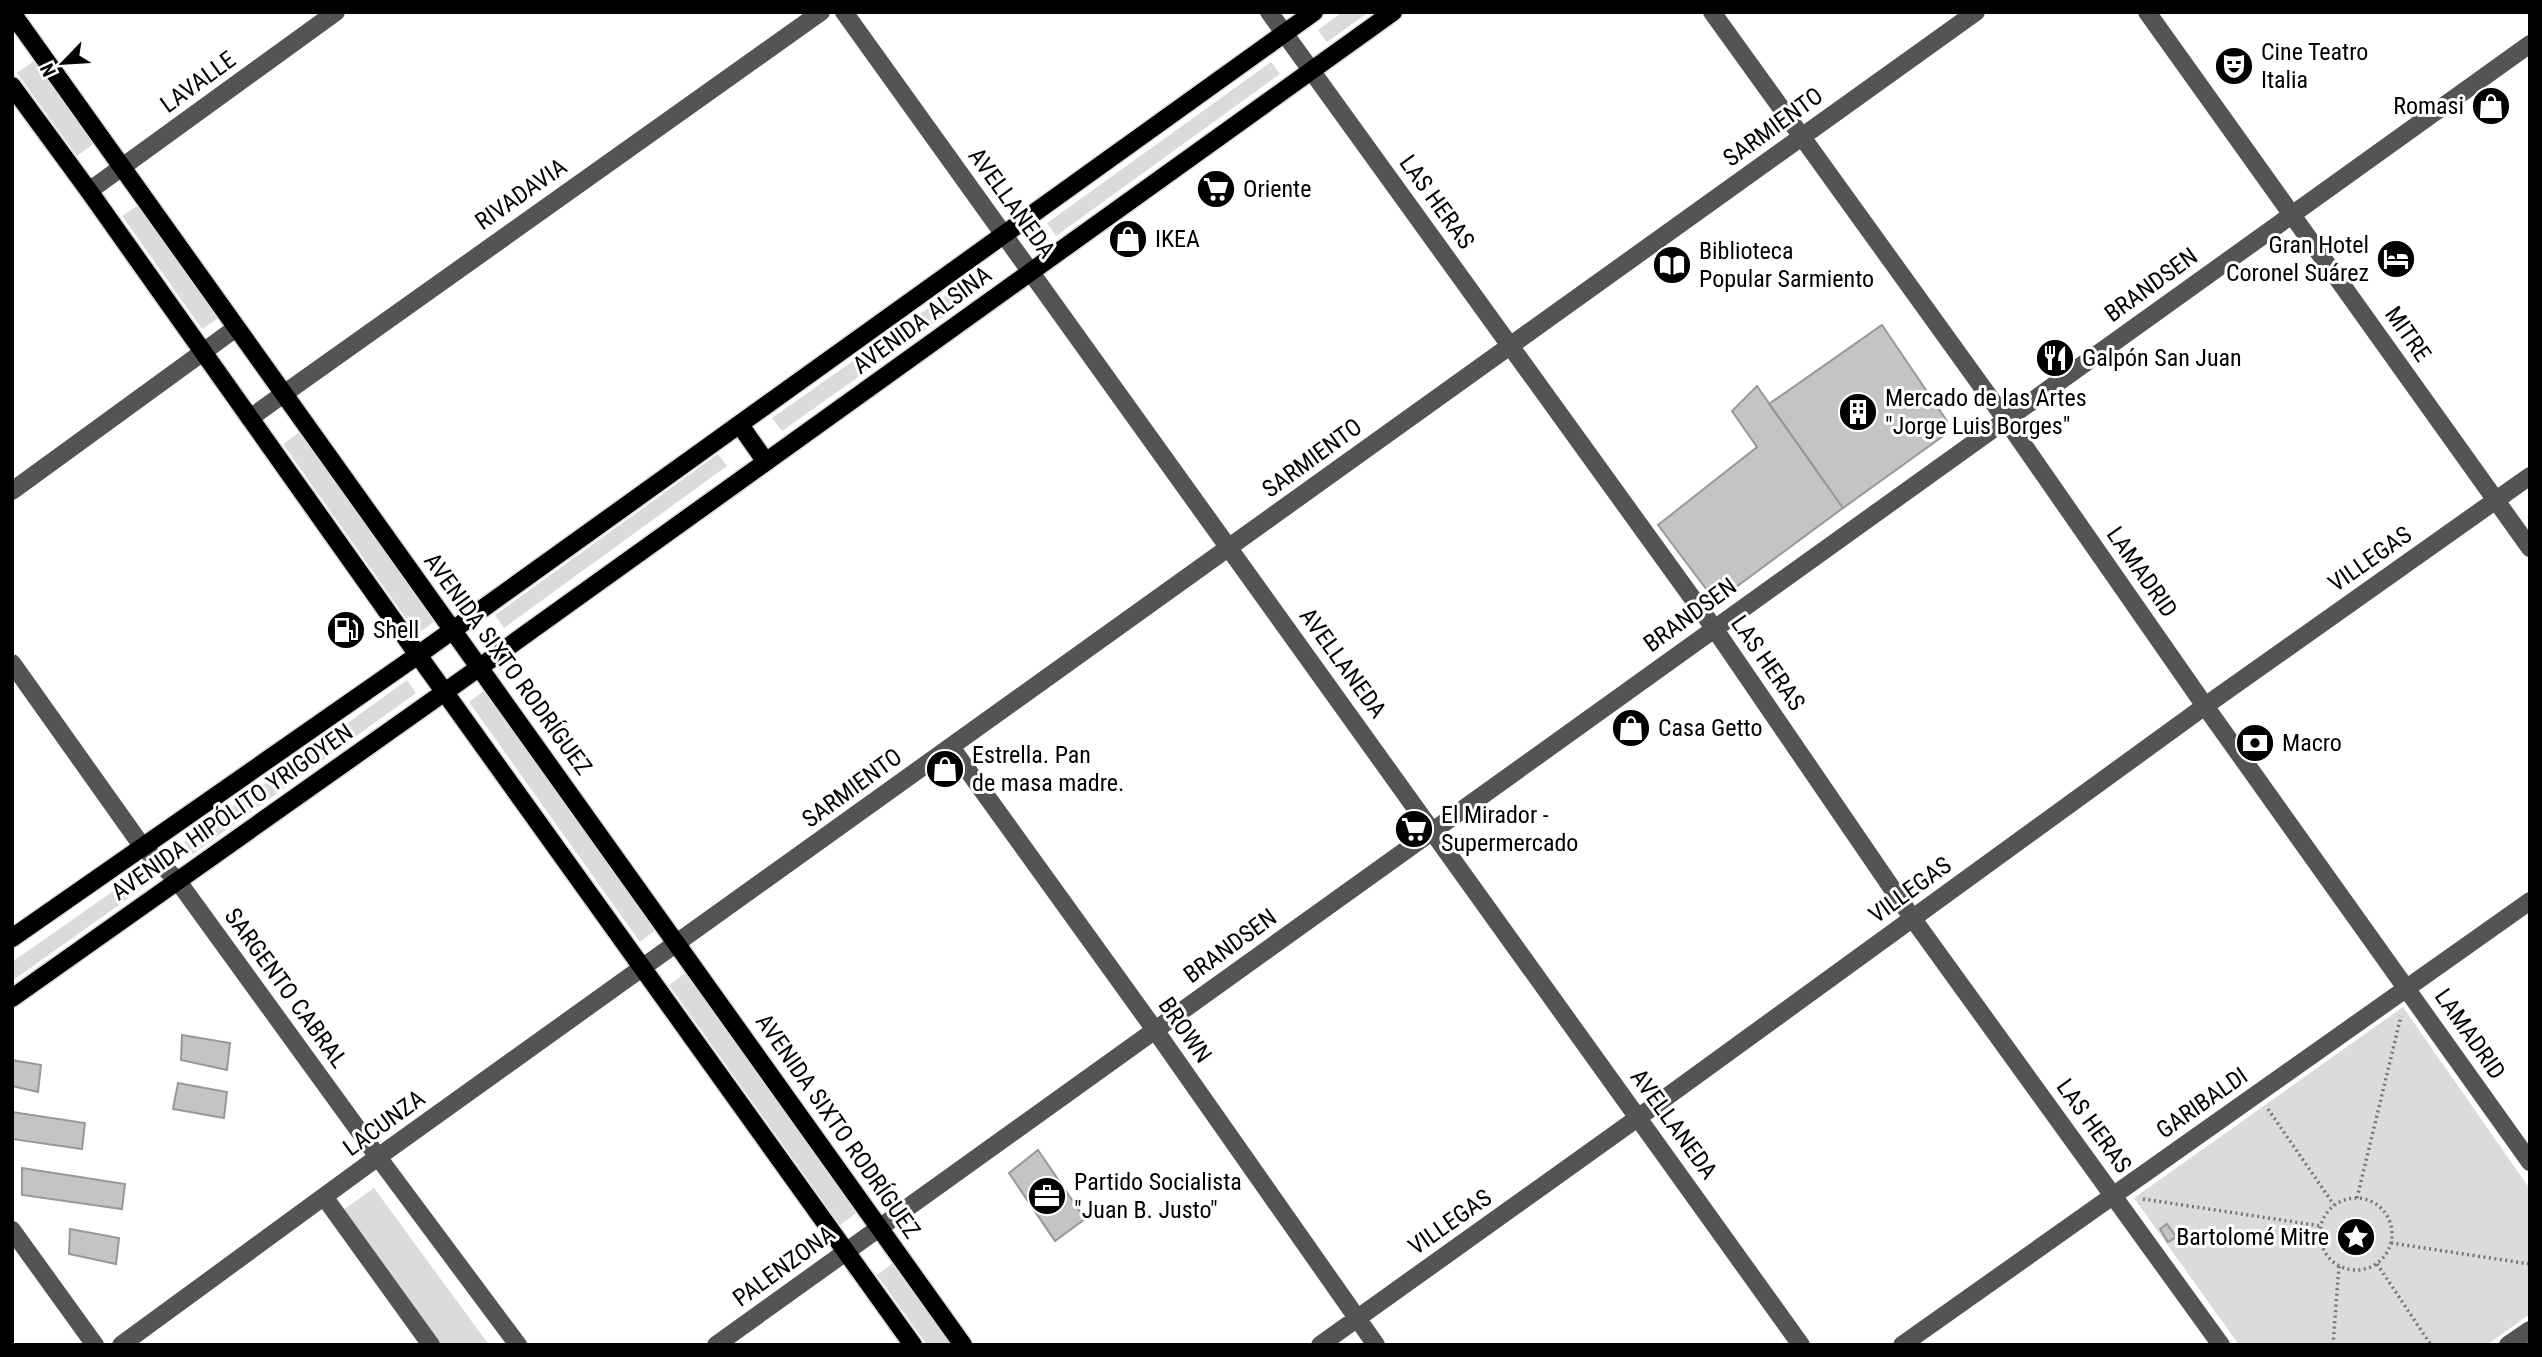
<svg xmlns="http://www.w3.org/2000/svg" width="2542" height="1357" font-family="'Roboto Condensed',sans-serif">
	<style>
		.green { fill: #dbdbdb }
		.building { fill: #c4c4c4; stroke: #989898; stroke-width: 2 }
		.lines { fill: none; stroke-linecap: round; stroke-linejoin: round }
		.major-casing { stroke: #dbdbdb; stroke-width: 21 }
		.path { stroke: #767676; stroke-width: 3.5; stroke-dasharray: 2 3.5; stroke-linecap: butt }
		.minor { stroke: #545454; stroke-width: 18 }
		.major { stroke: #000; stroke-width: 18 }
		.labels { text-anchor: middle; stroke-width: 6; stroke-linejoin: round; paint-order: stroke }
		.poi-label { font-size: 24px; fill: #000; stroke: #fff; text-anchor: start }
		.street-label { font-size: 24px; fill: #000; stroke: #fff }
	</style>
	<rect width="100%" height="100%" fill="#fff"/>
	<path class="green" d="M1342,12H1369L1327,42L1318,30Z
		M35,60L95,143L77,156L17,73Z
		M1271,62L1280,74L1056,236L1047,223Z
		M140,204L220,317L202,329L122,216Z
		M978,273L988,285L782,431L772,418Z
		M300,432L434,622L417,634L283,444Z
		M718,454L727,466L504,628L495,615Z
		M407,680L416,693L193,854L184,842Z
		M486,689L657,929L640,942L469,702Z
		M132,878L140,890L12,981V962Z
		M687,972L858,1212L840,1225L669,985Z
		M2403,1007L2530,1189V1314L2487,1345H2239L2134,1198Z
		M374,1188L489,1345H441L343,1210Z
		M896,1261L956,1345H927L877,1275Z"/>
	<path class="building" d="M1882,325L1947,421L1946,434L1843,508L1769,404Z
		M1757,386L1843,508L1720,599L1713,598L1658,525L1757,447L1732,411Z
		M182,1035L230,1043L227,1070L181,1060Z
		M12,1060L41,1065L38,1092L12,1086Z
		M178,1083L227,1092L224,1118L173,1109Z
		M12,1112L85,1123L82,1149L12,1139Z
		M1038,1150L1085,1219L1055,1241L1009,1173Z
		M22,1168L125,1184L122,1209L22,1195Z
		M2167,1224L2176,1237L2168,1242L2160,1229Z
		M70,1229L119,1238L116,1264L69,1254Z"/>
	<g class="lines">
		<g class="major-casing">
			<path id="major" d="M12,13L963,1345
				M12,86L89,191L418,655L913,1345
				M740,425L766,462
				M12,938L418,655L1314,12
				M12,998L480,667L1393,12"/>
		</g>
		<path class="path" d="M2268,1109L2334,1205
			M2357,1198L2401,1016
			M2320 1234a36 36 0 1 1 72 0a36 36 0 1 1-72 0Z
			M2143,1199L2321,1226
			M2391,1243L2530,1264
			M2377,1264L2431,1345
			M2333,1345L2339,1266"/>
		<path class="minor" d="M844,12L1801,1345
			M1269,12L1714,628L1913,919L2221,1345
			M1712,12L2006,420L2205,706L2530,1162
			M2147,12L2530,548
			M89,191L336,12
			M250,418L821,12
			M12,491L236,328
			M12,663L142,846L177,880L378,1157L518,1345
			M951,747L1155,1030L1376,1345
			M325,1198L431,1345
			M12,1230L95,1345
			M121,1345L378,1157L1976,12
			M716,1345L2530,44
			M1320,1345L1639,1117L2205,706L2530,476
			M1902,1345L2530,901
			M2508,1345L2530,1330"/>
		<use href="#major" class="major"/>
	</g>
	<defs>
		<g id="theatre-disc" transform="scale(2.0125)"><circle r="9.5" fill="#000" stroke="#fff"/><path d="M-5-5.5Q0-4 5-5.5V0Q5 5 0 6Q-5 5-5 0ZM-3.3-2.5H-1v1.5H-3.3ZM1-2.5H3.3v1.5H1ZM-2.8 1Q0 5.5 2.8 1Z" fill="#fff"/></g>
		<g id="shop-disc" transform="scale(2.0125)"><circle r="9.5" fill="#000" stroke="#fff"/><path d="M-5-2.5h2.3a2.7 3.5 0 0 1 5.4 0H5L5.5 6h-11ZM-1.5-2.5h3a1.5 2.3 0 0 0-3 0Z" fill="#fff"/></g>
		<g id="supermarket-disc" transform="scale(2.0125)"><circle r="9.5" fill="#000" stroke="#fff"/><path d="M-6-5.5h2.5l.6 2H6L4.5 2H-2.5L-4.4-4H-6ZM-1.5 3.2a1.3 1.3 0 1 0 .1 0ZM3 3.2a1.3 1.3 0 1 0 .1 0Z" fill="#fff"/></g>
		<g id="hotel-disc" transform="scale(2.0125)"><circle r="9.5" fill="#000" stroke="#fff"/><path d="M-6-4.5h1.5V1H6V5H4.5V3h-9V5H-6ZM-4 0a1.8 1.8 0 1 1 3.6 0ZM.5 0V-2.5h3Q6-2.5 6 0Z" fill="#fff"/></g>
		<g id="library-disc" transform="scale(2.0125)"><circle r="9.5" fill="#000" stroke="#fff"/><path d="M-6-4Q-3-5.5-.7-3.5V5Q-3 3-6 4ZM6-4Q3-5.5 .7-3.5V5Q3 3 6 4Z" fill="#fff"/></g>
		<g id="restaurant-disc" transform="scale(2.0125)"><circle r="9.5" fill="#000" stroke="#fff"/><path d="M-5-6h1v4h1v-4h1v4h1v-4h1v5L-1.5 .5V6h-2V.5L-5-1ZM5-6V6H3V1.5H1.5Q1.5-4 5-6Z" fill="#fff"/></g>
		<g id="building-disc" transform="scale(2.0125)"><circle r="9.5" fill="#000" stroke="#fff"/><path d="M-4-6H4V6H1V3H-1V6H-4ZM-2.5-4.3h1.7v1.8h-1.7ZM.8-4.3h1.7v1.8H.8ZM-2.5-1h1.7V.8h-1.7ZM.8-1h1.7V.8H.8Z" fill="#fff"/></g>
		<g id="fuel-disc" transform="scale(2.0125)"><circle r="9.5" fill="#000" stroke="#fff"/><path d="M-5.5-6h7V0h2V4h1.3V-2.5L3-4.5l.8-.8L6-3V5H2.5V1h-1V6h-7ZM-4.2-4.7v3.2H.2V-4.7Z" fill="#fff"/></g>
		<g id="bank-disc" transform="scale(2.0125)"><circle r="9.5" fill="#000" stroke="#fff"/><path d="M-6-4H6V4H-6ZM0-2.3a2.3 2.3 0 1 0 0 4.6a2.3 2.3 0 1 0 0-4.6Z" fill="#fff"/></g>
		<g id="office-disc" transform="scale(2.0125)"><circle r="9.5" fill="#000" stroke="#fff"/><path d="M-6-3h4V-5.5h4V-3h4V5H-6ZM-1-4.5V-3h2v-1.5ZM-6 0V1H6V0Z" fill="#fff"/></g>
		<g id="sight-disc" transform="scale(2.0125)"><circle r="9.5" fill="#000" stroke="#fff"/><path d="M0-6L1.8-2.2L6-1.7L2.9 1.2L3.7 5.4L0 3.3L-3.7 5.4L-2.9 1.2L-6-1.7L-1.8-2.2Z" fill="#fff"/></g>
	</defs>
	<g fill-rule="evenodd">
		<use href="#theatre-disc" x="2234" y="66"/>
		<use href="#shop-disc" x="2491" y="106"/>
		<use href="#supermarket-disc" x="1216" y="189"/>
		<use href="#shop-disc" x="1128" y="239"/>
		<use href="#hotel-disc" x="2396" y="259"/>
		<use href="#library-disc" x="1672" y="265"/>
		<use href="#restaurant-disc" x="2055" y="358"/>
		<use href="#building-disc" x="1858" y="412"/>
		<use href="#fuel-disc" x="346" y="630"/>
		<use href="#shop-disc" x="1631" y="728"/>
		<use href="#bank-disc" x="2255" y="743"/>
		<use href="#shop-disc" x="945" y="769"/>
		<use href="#supermarket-disc" x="1414" y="829"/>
		<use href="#office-disc" x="1047" y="1196"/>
		<use href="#sight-disc" x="2356" y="1237"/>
	</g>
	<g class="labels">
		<g class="poi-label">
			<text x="2261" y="60">Cine Teatro<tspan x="2261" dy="28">Italia</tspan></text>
			<text x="2464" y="114" text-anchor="end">Romasi</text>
			<text x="1243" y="197">Oriente</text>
			<text x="1155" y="247">IKEA</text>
			<text x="2369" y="253" text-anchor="end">Gran Hotel<tspan x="2369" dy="28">Coronel Suárez</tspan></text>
			<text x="1699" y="259">Biblioteca<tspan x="1699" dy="28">Popular Sarmiento</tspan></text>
			<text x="2082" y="366">Galpón San Juan</text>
			<text x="1885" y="406">Mercado de las Artes<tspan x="1885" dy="28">"Jorge Luis Borges"</tspan></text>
			<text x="373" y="638">Shell</text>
			<text x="1658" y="736">Casa Getto</text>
			<text x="2282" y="751">Macro</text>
			<text x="972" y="763">Estrella. Pan<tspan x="972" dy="28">de masa madre.</tspan></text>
			<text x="1441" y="823">El Mirador -<tspan x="1441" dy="28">Supermercado</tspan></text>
			<text x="1074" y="1190">Partido Socialista<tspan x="1074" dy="28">"Juan B. Justo"</tspan></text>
			<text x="2329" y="1245" text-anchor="end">Bartolomé Mitre</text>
		</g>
		<g class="street-label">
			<text transform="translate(198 82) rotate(-36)" y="8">LAVALLE</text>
			<text transform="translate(1773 127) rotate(-36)" y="8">SARMIENTO</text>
			<text transform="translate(521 194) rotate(-35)" y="8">RIVADAVIA</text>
			<text transform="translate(1437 202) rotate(54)" y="8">LAS HERAS</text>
			<text transform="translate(1012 203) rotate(54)" y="8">AVELLANEDA</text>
			<text transform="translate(2151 285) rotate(-36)" y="8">BRANDSEN</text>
			<text transform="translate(922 320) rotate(-36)" y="8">AVENIDA ALSINA</text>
			<text transform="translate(2408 334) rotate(55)" y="8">MITRE</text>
			<text transform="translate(1312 458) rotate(-36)" y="8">SARMIENTO</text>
			<text transform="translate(2370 559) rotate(-35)" y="8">VILLEGAS</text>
			<text transform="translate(2142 572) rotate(55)" y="8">LAMADRID</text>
			<text transform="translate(1690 615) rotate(-36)" y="8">BRANDSEN</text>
			<text transform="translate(1343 663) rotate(54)" y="8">AVELLANEDA</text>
			<text transform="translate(1768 663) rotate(55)" y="8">LAS HERAS</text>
			<text transform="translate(508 664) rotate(54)" y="8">AVENIDA SIXTO RODRÍGUEZ</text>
			<text transform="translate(852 788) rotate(-36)" y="8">SARMIENTO</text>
			<text transform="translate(232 812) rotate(-35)" y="8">AVENIDA HIPÓLITO YRIGOYEN</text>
			<text transform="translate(1910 890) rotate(-36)" y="8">VILLEGAS</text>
			<text transform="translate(1230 946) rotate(-36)" y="8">BRANDSEN</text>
			<text transform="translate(286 988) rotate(54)" y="8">SARGENTO CABRAL</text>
			<text transform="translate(1185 1030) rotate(55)" y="8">BROWN</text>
			<text transform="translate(2470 1034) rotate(55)" y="8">LAMADRID</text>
			<text transform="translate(2202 1103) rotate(-35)" y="8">GARIBALDI</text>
			<text transform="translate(384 1123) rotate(-36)" y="8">LACUNZA</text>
			<text transform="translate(1674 1124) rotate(54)" y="8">AVELLANEDA</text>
			<text transform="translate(838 1126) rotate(55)" y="8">AVENIDA SIXTO RODRÍGUEZ</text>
			<text transform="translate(2094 1126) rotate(54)" y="8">LAS HERAS</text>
			<text transform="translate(1450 1222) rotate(-35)" y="8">VILLEGAS</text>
			<text transform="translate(784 1266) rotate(-36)" y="8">PALENZONA</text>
		</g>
	</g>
	<rect width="2542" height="1357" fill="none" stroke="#000000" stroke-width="28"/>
	<g transform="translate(63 63) rotate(245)" stroke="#ffffff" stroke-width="5" paint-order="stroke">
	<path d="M0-5L12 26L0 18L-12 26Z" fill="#000000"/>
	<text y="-10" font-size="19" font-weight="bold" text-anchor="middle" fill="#000000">N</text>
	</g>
</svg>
